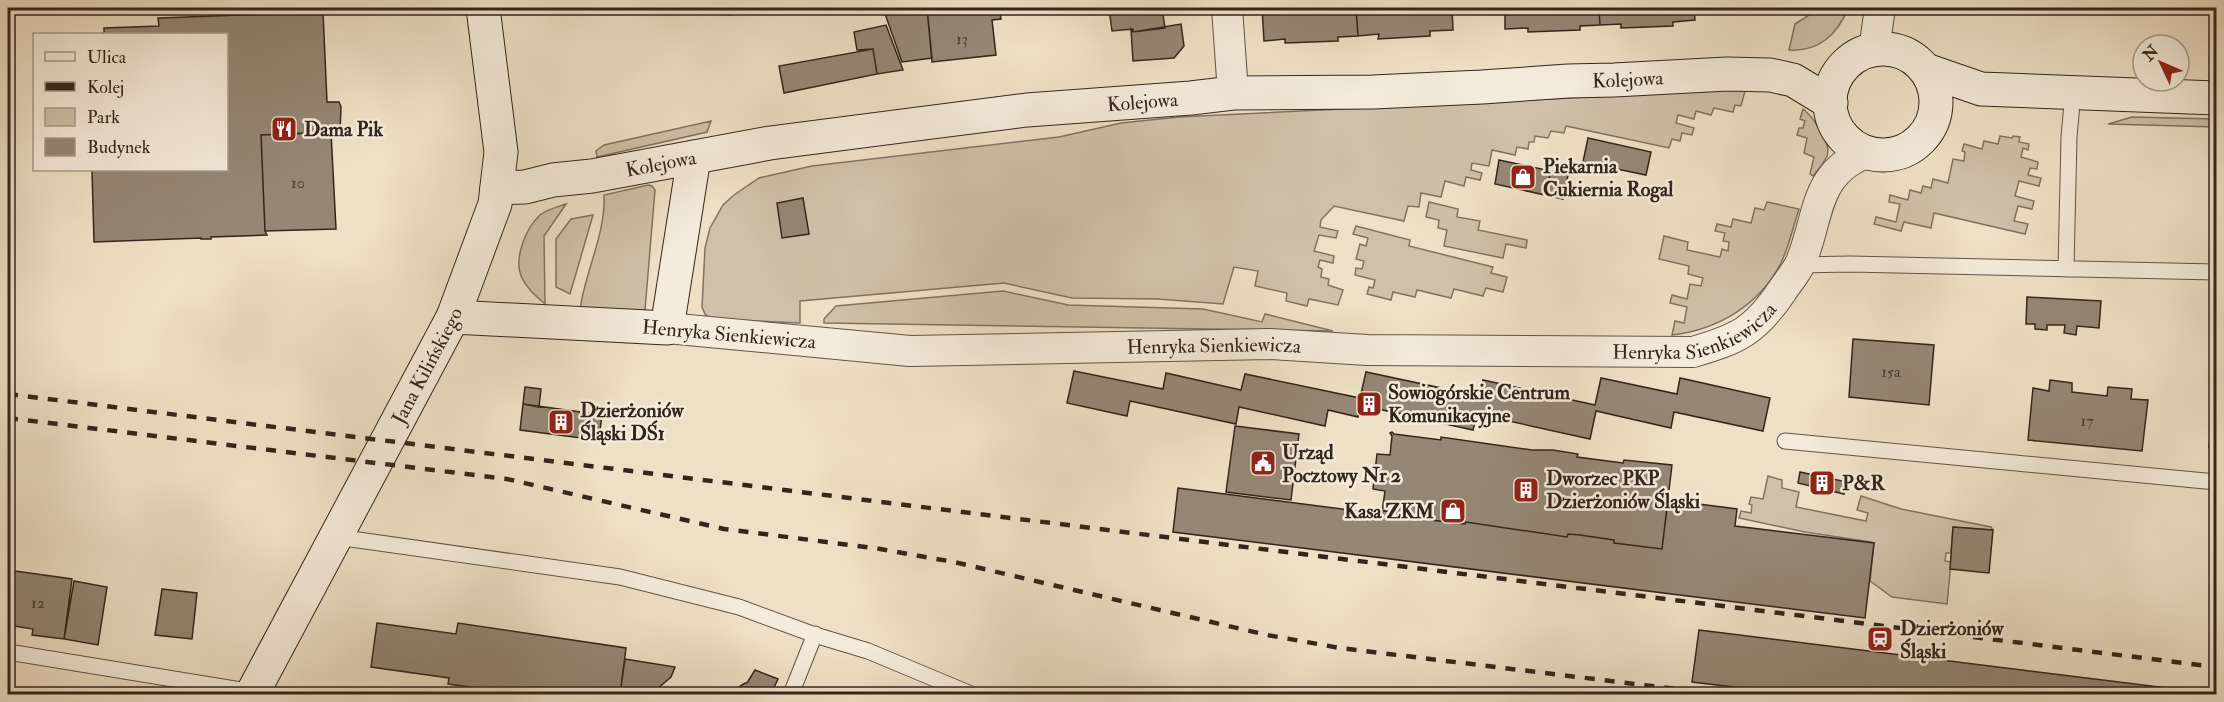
<svg xmlns="http://www.w3.org/2000/svg" width="2224" height="702" font-family="'IM FELL Double Pica',serif">
	<style>
		.green { fill: #cec0a9; stroke: #807362; stroke-width: 1.5 }
		.building { fill: #948774; stroke: #32261c; stroke-width: 1.5 }
		.lines { fill: none; stroke-linecap: round; stroke-linejoin: round }
		.lane-casing { stroke: #615446; stroke-width: 17 }
		.street-casing { stroke: #615446; stroke-width: 32 }
		.secondary-casing { stroke: #32261c; stroke-width: 35 }
		.lane { stroke: #f4ebda; stroke-width: 15 }
		.street { stroke: #f4ebda; stroke-width: 30 }
		.secondary { stroke: #f4ebda; stroke-width: 33 }
		.rail { stroke: #32261c; stroke-width: 4.5; stroke-dasharray: 10 10; stroke-linecap: butt }
		.labels { text-anchor: middle; stroke-width: 5; stroke-linejoin: round; paint-order: stroke }
		.number-label { font-size: 16px; fill: #4a3e32 }
		.street-label { font-size: 20px; fill: #32261c; stroke: #f4ebda }
		.poi-label { font-size: 20px; font-weight: bold; fill: #32261c; stroke: #f4ebda; text-anchor: start }
	</style>
	<rect width="100%" height="100%" fill="#eee0c6"/>
	<filter id="stains"><feTurbulence type="fractalNoise" baseFrequency=".00333" numOctaves="4"/><feColorMatrix values="0 0 0 0 .2 0 0 0 0 .09 0 0 0 0 .02 0 0 0 .5 -.17"/></filter>
	<radialGradient id="worn" r=".72"><stop offset=".6" stop-color="#630" stop-opacity="0"/><stop offset="1" stop-color="#630" stop-opacity=".3"/></radialGradient>
	<path class="green" d="M1820,8H1848C1838,34 1819,52 1789,50L1795,24Z
		M1733,90L1745,91L1741,106L1735,105L1733,112L1714,108L1711,115L1696,111L1694,119L1678,115L1676,123L1694,128L1692,135L1682,133L1680,141L1672,139L1669,148L1566,126L1564,133L1551,131L1548,138L1535,136L1534,142H1529L1528,149L1517,147L1515,155L1492,150L1489,166L1472,163L1471,170L1482,173L1480,180L1466,177L1464,186L1445,181L1441,197L1421,193L1419,207L1408,206L1404,221L1334,206L1321,220L1320,227L1338,231L1336,238L1319,235L1314,251L1334,256L1333,263L1320,260L1318,267L1322,269L1321,277L1329,279L1328,285L1343,290L1338,305L1309,299L1307,306L1286,301L1287,293L1255,286L1258,271L1234,267L1223,304L1158,299L1072,298L1004,283L800,301V323L711,319L705,314L702,307L705,248L710,228L723,205L734,195L759,178L812,166L1059,137L1121,123L1179,117Z
		M1803,109C1813,117 1832,143 1827,156C1824,163 1818,170 1813,176L1810,174L1814,157L1804,153L1807,138L1797,135L1799,128H1803L1805,121L1800,119Z
		M2132,117L2216,119V127L2108,124Z
		M711,121L707,132L597,157L596,151L604,145Z
		M2000,136L2012,138L2013,136L2020,137L2019,142L2029,144L2028,150L2023,148L2021,157L2038,162L2037,169L2030,168L2028,175L2041,178L2039,186L2019,181L2015,196L2034,201L2032,209L2018,206L2014,221L2028,224L2025,234L1934,213L1931,228L1904,222L1901,231L1874,224L1876,217L1896,222L1900,204L1889,202L1890,195L1908,200L1910,190L1921,193L1923,186L1931,188L1933,179L1948,183L1953,159L1964,161L1965,152L1962,151L1964,144L1982,149L1984,141L1998,144Z
		M648,185L652,186L655,190L645,310L643,313L580,310C585,271 606,234 604,195Z
		M1429,202L1458,209L1457,217L1480,221L1478,230L1527,240L1526,248L1506,244L1503,258L1444,246L1447,230L1438,228L1439,220L1426,217Z
		M1767,202L1799,209C1793,227 1789,246 1781,263C1760,305 1717,330 1672,335L1675,321L1684,323L1687,307L1670,303L1672,295L1687,299L1690,284L1701,286L1703,278L1688,274L1689,266L1659,259L1664,236L1688,242L1687,250L1720,257L1722,249L1728,251L1729,242L1723,241L1725,233L1715,231L1717,224L1731,227L1733,219L1751,223L1755,208L1764,210Z
		M566,204L544,236L545,304C536,296 526,288 521,276C514,257 526,228 540,215C548,209 557,207 566,204Z
		M593,215L570,294L556,287V239L571,219Z
		M1356,226L1410,240L1409,246L1493,267L1491,273L1507,277L1503,292L1486,288L1483,296L1454,289L1451,298L1417,290L1415,297L1393,292L1391,300L1367,294L1369,287L1373,288L1375,280L1355,275L1356,268L1362,269L1364,261L1356,259L1360,244L1366,246L1368,238L1353,234Z
		M1003,291L1068,305L1203,309L1262,322L1265,314L1333,331L824,323V319L836,306Z
		M1768,476L1782,480V488L1799,492L1796,507L1866,521L1868,513L1857,510L1861,496L1901,509L1991,527L1993,530L1953,527L1951,553H1946L1945,561L1951,562L1947,604L1892,597L1870,581L1874,543L1871,542L1805,532L1739,518L1741,511L1751,513L1752,505L1749,504L1751,497L1763,499Z"/>
	<path class="building" d="M726,8H763L728,15Z
		M883,8H927L932,58L902,62Z
		M927,8H999L1001,19L992,20L996,55L932,62Z
		M1109,8H1162L1165,28L1133,32V29L1112,31Z
		M1262,8H1356L1358,36L1338,37V41L1285,43V39L1264,41Z
		M1356,8H1452L1453,30L1430,31V36L1378,39L1379,34L1358,36Z
		M1505,8H1599L1600,25L1580,26V30L1528,32V28L1505,29Z
		M1599,8H1694L1695,20L1673,22V26L1621,28V24L1600,25Z
		M323,12L327,102H339L341,107L340,132L261,135L265,231L267,235L211,237V239H201V238L94,242L92,170H226V34H104V28L159,26L158,18Z
		M1181,24L1184,46L1174,58L1133,61L1131,29L1133,32Z
		M886,25L903,70L877,74L873,49L857,50L854,32Z
		M873,49L877,74L784,93L779,66Z
		M331,132L336,229L265,231L261,135Z
		M1588,138L1651,152L1646,175L1583,162Z
		M1499,160L1551,171L1545,195L1495,184Z
		M1551,171L1568,175L1563,199L1545,195Z
		M803,198L809,234L782,238L777,203Z
		M2027,297L2101,301L2099,328L2077,326L2076,335L2064,333L2065,325H2047V330L2035,329V324H2026Z
		M1853,339L1934,345L1929,405L1849,397Z
		M1074,371L1163,389L1166,373L1241,390L1245,374L1360,398L1366,372L1479,396L1483,380L1595,405L1601,378L1677,394L1680,378L1770,398L1763,431L1674,412L1671,428L1596,411L1590,439L1477,414L1473,430L1360,405L1358,417L1328,410L1325,426L1239,407L1236,424L1130,401L1127,416L1067,403Z
		M2216,376V447H2209Z
		M2050,380L2072,383V392L2107,396L2108,387L2132,389L2131,399L2148,400L2142,451L2028,440L2033,388L2049,391Z
		M525,387L541,389L539,407L523,404Z
		M523,404L602,415L599,438L581,436V438L520,430Z
		M1235,426L1299,434L1291,500L1226,492Z
		M1392,432L1394,434L1441,440V437L1532,450H1553L1578,454L1577,457L1623,463L1624,460L1672,465L1662,549L1614,543V540L1580,535L1568,534L1567,537L1466,522L1465,524L1431,520L1432,517L1385,511L1382,512L1385,491L1373,489L1377,454L1390,455L1392,436L1390,433Z
		M1800,472L1847,482L1844,494L1798,483Z
		M1178,488L1381,514V511H1385L1432,517L1431,520L1465,524L1466,522L1567,537L1568,534L1580,535L1614,540V543L1662,549L1668,500L1737,509L1735,526L1874,543L1865,618L1173,532Z
		M1953,527L1993,530L1989,573L1950,569Z
		M8,570L72,579L64,639L32,635L33,629L8,625Z
		M74,581L107,587L98,645L64,639Z
		M162,589L197,593L192,639L155,635Z
		M377,623L456,634L458,623L626,648L620,694H522L448,684L449,678L371,667Z
		M1699,630L2216,694H1792L1692,682Z
		M625,659L675,667L671,677L651,694H620Z
		M755,670L778,679L771,694H728L745,683H747Z"/>
	<g class="lines">
		<g class="lane-casing">
			<path id="lane" d="M1799,265L1850,264L2216,272
				M2066,269L2069,137L2073,92
				M1785,441L2216,482
				M337,537L620,577L739,607L815,635L868,651L971,694
				M8,652L253,692
				M791,694L815,634"/>
		</g>
		<g class="street-casing">
			<g id="street">
				<path d="M1227,8L1233,93"/>
				<path d="M1874,50L1880,8"/>
				<path id="s1" d="M667,328L910,351L1270,344L1367,350L1693,352C1738,339 1755,331 1782,291C1787,283 1795,274 1800,264C1820,219 1812,172 1869,152"/>
			</g>
		</g>
		<g class="secondary-casing">
			<g id="secondary">
				<circle cx="1883" cy="102" r="53"/>
				<path d="M1926,70L1981,89L2216,98"/>
				<path id="s2" d="M497,188L525,187L553,180L592,176L770,143L925,123L1027,110L1191,98L1233,93L1373,92L1482,87L1568,81L1614,80L1727,74L1770,75L1793,80L1831,103"/>
				<path d="M453,317L667,328L694,157"/>
				<path id="s3" d="M252,694L453,317L495,204L501,152L483,8"/>
			</g>
		</g>
		<use href="#lane" class="lane"/>
		<use href="#street" class="street"/>
		<use href="#secondary" class="secondary"/>
		<path class="rail" d="M8,394L2216,667
			M8,418L507,479L724,529L874,548L954,562L1267,635L1340,648L1717,694"/>
	</g>
	<defs>
		<g id="restaurant-square" transform="scale(1.35)"><rect x="-9" y="-9" width="18" height="18" rx="4" fill="#8f2418" stroke="#f4ebda"/><path d="M-5-6h1v4h1v-4h1v4h1v-4h1v5L-1.5 .5V6h-2V.5L-5-1ZM5-6V6H3V1.5H1.5Q1.5-4 5-6Z" fill="#fff"/></g>
		<g id="shop-square" transform="scale(1.35)"><rect x="-9" y="-9" width="18" height="18" rx="4" fill="#8f2418" stroke="#f4ebda"/><path d="M-5-2.5h2.3a2.7 3.5 0 0 1 5.4 0H5L5.5 6h-11ZM-1.5-2.5h3a1.5 2.3 0 0 0-3 0Z" fill="#fff"/></g>
		<g id="building-square" transform="scale(1.35)"><rect x="-9" y="-9" width="18" height="18" rx="4" fill="#8f2418" stroke="#f4ebda"/><path d="M-4-6H4V6H1V3H-1V6H-4ZM-2.5-4.3h1.7v1.8h-1.7ZM.8-4.3h1.7v1.8H.8ZM-2.5-1h1.7V.8h-1.7ZM.8-1h1.7V.8H.8Z" fill="#fff"/></g>
		<g id="civic-square" transform="scale(1.35)"><rect x="-9" y="-9" width="18" height="18" rx="4" fill="#8f2418" stroke="#f4ebda"/><path d="M-.6-6.5H3V-4.5H.6V-3L4-1V1h2V6H-6V1h2V-1L-.6-3ZM-1.2 2.5V6h2.4V2.5Z" fill="#fff"/></g>
		<g id="station-square" transform="scale(1.35)"><rect x="-9" y="-9" width="18" height="18" rx="4" fill="#8f2418" stroke="#f4ebda"/><path d="M-3-6H3Q5-6 5-4V2Q5 4 3 4L4.5 6H3L1.5 4h-3L-3 6H-4.5L-3 4Q-5 4-5 2V-4Q-5-6-3-6ZM-3.5-4v3h7v-3ZM-3.5 1v1.5H-2V1ZM2 1v1.5H3.5V1Z" fill="#fff"/></g>
	</defs>
	<g fill-rule="evenodd">
		<use href="#restaurant-square" x="284" y="129"/>
		<use href="#shop-square" x="1523" y="177"/>
		<use href="#building-square" x="1369" y="404"/>
		<use href="#building-square" x="561" y="422"/>
		<use href="#civic-square" x="1263" y="463"/>
		<use href="#building-square" x="1822" y="483"/>
		<use href="#building-square" x="1526" y="490"/>
		<use href="#shop-square" x="1453" y="511"/>
		<use href="#station-square" x="1880" y="639"/>
	</g>
	<g class="labels">
		<g class="number-label">
			<text x="962" y="44">13</text>
			<text x="298" y="188">10</text>
			<text x="1891" y="377">15a</text>
			<text x="2087" y="426">17</text>
			<text x="38" y="608">12</text>
		</g>
		<g class="street-label">
			<text dy="7" stroke="none"><textPath href="#s2" startOffset="1138">Kolejowa</textPath></text>
			<text dy="7" stroke="none"><textPath href="#s2" startOffset="652">Kolejowa</textPath></text>
			<text dy="7" stroke="none"><textPath href="#s2" startOffset="166">Kolejowa</textPath></text>
			<text dy="7" stroke="none"><textPath href="#s1" startOffset="1034">Henryka Sienkiewicza</textPath></text>
			<text transform="translate(729 334) rotate(5)" y="7">Henryka Sienkiewicza</text>
			<text dy="7" stroke="none"><textPath href="#s1" startOffset="548">Henryka Sienkiewicza</textPath></text>
			<text dy="7" stroke="none"><textPath href="#s3" startOffset="372">Jana Kilińskiego</textPath></text>
		</g>
		<g class="poi-label">
			<text x="304" y="136">Dama Pik</text>
			<text x="1543" y="173">Piekarnia<tspan x="1543" dy="23">Cukiernia Rogal</tspan></text>
			<text x="1388" y="399">Sowiogórskie Centrum<tspan x="1388" dy="23">Komunikacyjne</tspan></text>
			<text x="580" y="417">Dzierżoniów<tspan x="580" dy="23">Śląski DŚ1</tspan></text>
			<text x="1282" y="459">Urząd<tspan x="1282" dy="23">Pocztowy Nr 2</tspan></text>
			<text x="1546" y="485">Dworzec PKP<tspan x="1546" dy="23">Dzierżoniów Śląski</tspan></text>
			<text x="1842" y="490">P&amp;R</text>
			<text x="1434" y="518" text-anchor="end">Kasa ZKM</text>
			<text x="1900" y="635">Dzierżoniów<tspan x="1900" dy="23">Śląski</tspan></text>
		</g>
	</g>
	<rect width="2224" height="702" fill="none" stroke="#eee0c6" stroke-width="30"/>
	<rect x="9" y="9" width="2206" height="684" fill="none" stroke="#32261c" stroke-width="3"/>
	<rect x="15" y="15" width="2194" height="672" fill="none" stroke="#32261c" stroke-width="1.5"/>
	<rect x="33" y="33" width="195" height="138" fill="#f4ebda" stroke="#a69c8e" stroke-width="1.5"/>
	<rect x="45" y="52" width="30" height="9" fill="#f4ebda" stroke="#a69c8e" stroke-width="1.5"/>
	<text x="87" y="63" font-size="18" fill="#32261c">Ulica</text>
	<rect x="45" y="82" width="30" height="9" fill="#32261c" stroke="#a69c8e" stroke-width="1.5"/>
	<text x="87" y="93" font-size="18" fill="#32261c">Kolej</text>
	<rect x="45" y="108" width="30" height="18" fill="#cec0a9" stroke="#a69c8e" stroke-width="1.5"/>
	<text x="87" y="123" font-size="18" fill="#32261c">Park</text>
	<rect x="45" y="138" width="30" height="18" fill="#948774" stroke="#a69c8e" stroke-width="1.5"/>
	<text x="87" y="153" font-size="18" fill="#32261c">Budynek</text>
	<g transform="translate(2161 63) rotate(314)"><circle r="28" fill="#f4ebda" stroke="#a69c8e" stroke-width="1.5"/>
	<path d="M0-4.5L10 22L0 15L-10 22Z" fill="#8f2418"/>
	<text y="-9" font-size="16" font-weight="bold" text-anchor="middle" fill="#32261c">N</text>
	</g>
	<rect width="100%" height="100%" filter="url(#stains)"/>
	<rect width="100%" height="100%" fill="url(#worn)"/>
</svg>
